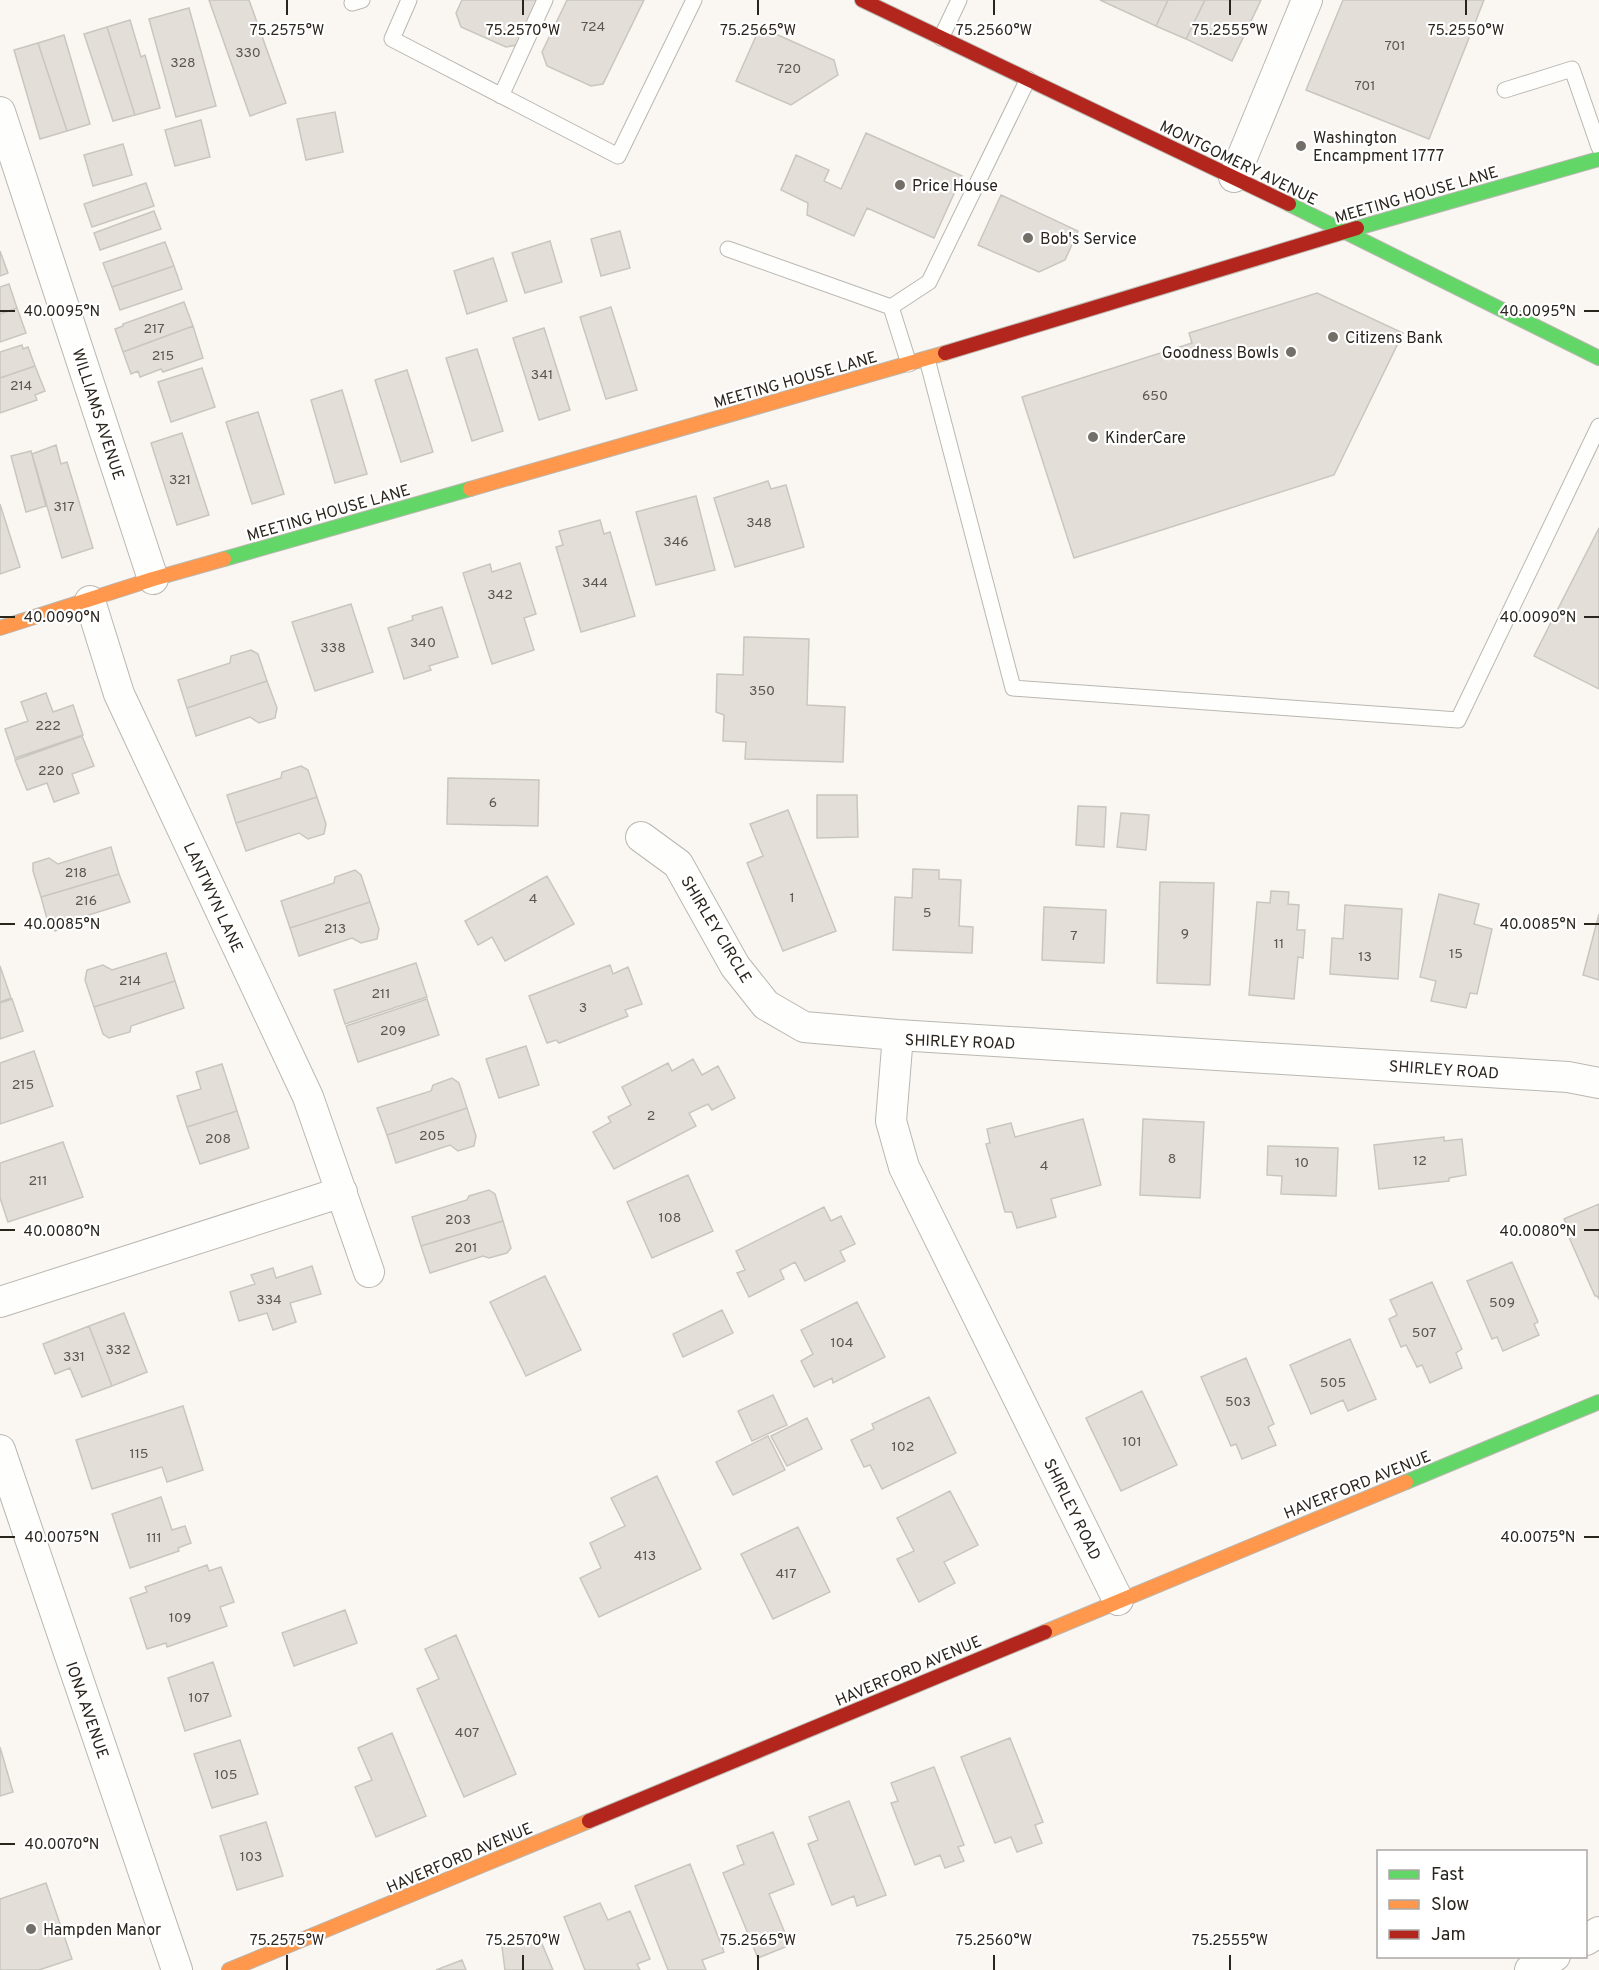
<svg xmlns="http://www.w3.org/2000/svg" width="1599" height="1970" font-family="Overpass,sans-serif">
	<style>
		.building { fill: #e3ded8; stroke: #c9c6bf; stroke-width: 1.5 }
		.lines { fill: none; stroke-linecap: round; stroke-linejoin: round }
		.lane-casing { stroke: #bab7b1; stroke-width: 17 }
		.street-casing { stroke: #bab7b1; stroke-width: 32 }
		.fast-casing { stroke: #bab7b1; stroke-width: 16 }
		.slow-casing { stroke: #bab7b1; stroke-width: 16 }
		.jam-casing { stroke: #bab7b1; stroke-width: 16 }
		.lane { stroke: #fefefd; stroke-width: 15 }
		.street { stroke: #fefefd; stroke-width: 30 }
		.fast { stroke: #63d668; stroke-width: 14 }
		.slow { stroke: #ff974d; stroke-width: 14 }
		.jam { stroke: #b3261e; stroke-width: 14 }
		.ticks { fill: none; stroke: #2b261d; stroke-width: 2 }
		.poi-dot { fill: #736f68; stroke: #fff; stroke-width: 2 }
		.labels { text-anchor: middle; stroke-width: 4.5; stroke-linejoin: round; paint-order: stroke }
		.number-label { font-size: 14px; fill: #5b564e }
		.poi-label { font-size: 16px; fill: #2b261d; stroke: #fff; text-anchor: start }
		.street-label { font-size: 16px; fill: #2b261d; stroke: #fff }
		.ticks-label { font-size: 15px; text-anchor: middle; fill: #2b261d; stroke: #fff; stroke-width: 4.5; stroke-linejoin: round; paint-order: stroke }
	</style>
	<rect width="100%" height="100%" fill="#faf7f2"/>
	<path class="building" d="M209,0H249L286,103L250,116Z
		M462,0H539L517,45L506,47L461,27L456,13Z
		M567,0H644L603,84L591,86L547,66L542,52Z
		M1100,0H1168L1156,26Z
		M1168,0H1205L1186,39L1156,26Z
		M1205,0H1261L1232,61L1186,39Z
		M1343,0H1484L1429,139L1306,90Z
		M189,8L216,106L176,117L149,19Z
		M130,20L141,57L145,55L160,108L135,115L107,27Z
		M107,27L135,115L113,121L84,34Z
		M760,27L834,60L838,75L791,105L736,81Z
		M64,35L90,124L67,131L38,43Z
		M38,43L67,131L40,139L14,50Z
		M335,112L343,152L306,160L297,119Z
		M201,120L210,157L175,166L165,130Z
		M866,133L962,176L934,238L867,208L854,236L807,215L808,203L781,190L796,155L829,170L824,181L841,189Z
		M123,144L132,175L93,186L84,155Z
		M146,183L154,206L92,227L84,204Z
		M1001,195L1078,231L1065,260L1039,272L978,245Z
		M154,211L161,229L100,250L94,233Z
		M620,231L630,268L601,276L591,239Z
		M550,241L562,282L525,293L512,253Z
		M165,242L174,266L112,287L103,263Z
		M0,251L8,273L0,276Z
		M493,258L507,301L467,314L454,271Z
		M174,266L182,289L120,310L112,287Z
		M9,284L17,308L0,314V287Z
		M1317,293L1403,333L1334,475L1074,558L1022,397L1192,343L1189,333Z
		M184,302L193,326L123,352L115,329L123,326V324Z
		M611,307L637,390L606,399L580,317Z
		M17,308L26,333L0,342V314Z
		M193,326L203,358L163,372L161,369L140,377L138,371L131,374L123,352Z
		M544,328L570,410L539,420L513,338Z
		M22,345L23,349L28,347L35,366L0,378V352Z
		M477,349L503,431L472,441L446,358Z
		M35,366L45,391L35,395L37,400L0,413V378Z
		M202,368L215,407L171,422L158,382Z
		M407,370L433,452L401,462L375,380Z
		M342,390L367,474L335,483L311,400Z
		M258,412L284,494L252,504L226,422Z
		M182,433L209,515L177,525L151,443Z
		M56,445L61,464L67,462L93,548L62,558L32,454Z
		M31,451L46,506L26,512L11,456Z
		M768,481L771,489L786,485L804,547L735,567L714,498Z
		M696,496L715,570L656,585L636,512Z
		M0,504L20,567L0,574Z
		M600,520L604,534L610,532L635,616L581,632L556,547L563,545L559,531Z
		M1599,528V689L1534,656Z
		M520,563L536,614L524,618L534,650L492,664L463,573L490,564L492,572Z
		M351,604L373,672L315,691L292,622Z
		M442,607L458,657L429,666L431,670L404,679L388,628L413,620L412,616Z
		M744,637L809,639L807,705L845,707L843,762L745,759L746,742L723,741L724,715L716,712L717,674L743,675Z
		M251,650L258,654L267,681L187,708L178,680L230,663L231,656Z
		M267,681L277,708L275,718L259,723L250,717L196,736L187,708Z
		M46,693L53,712L73,705L83,735L15,758L5,729L28,721L21,702Z
		M82,736L94,766L72,774L79,793L54,802L47,783L27,790L15,760Z
		M301,766L308,770L317,797L236,823L227,795L281,778L282,772Z
		M448,778L539,780L538,826L447,824Z
		M817,795H857L858,837L817,838Z
		M317,797L326,824L324,834L308,839L299,833L246,851L236,823Z
		M1078,806L1106,807L1104,847L1076,845Z
		M788,810L836,931L783,951L747,863L763,856L750,824Z
		M1121,813L1149,815L1146,850L1117,847Z
		M111,847L119,874L41,897L33,871V863L49,858L58,864Z
		M913,869L939,870V879L961,880L959,926L973,927L972,953L893,950L895,897L912,898Z
		M355,870L361,875L370,902L290,928L281,901L334,883L335,877Z
		M119,874L130,902L76,919V925L55,931L49,926L41,897Z
		M547,876L574,924L505,961L492,937L478,945L465,921Z
		M1160,882L1214,883L1210,985L1157,983Z
		M1271,891L1289,892L1288,904L1299,905L1297,930H1305L1303,958L1298,957L1294,999L1249,995L1257,902L1270,903Z
		M1439,894L1479,904L1474,924L1492,929L1477,994L1470,993L1466,1008L1431,1001L1436,981L1420,977Z
		M370,902L379,929L377,939L361,943L352,938L299,956L290,928Z
		M1345,905L1402,909L1398,979L1330,974L1332,938L1343,939Z
		M1044,907L1106,910L1104,963L1042,960Z
		M1599,914V980L1583,975Z
		M166,953L175,981L94,1007L85,980L87,970L103,965L112,970Z
		M416,963L427,997L345,1024L334,990Z
		M610,965L613,974L628,967L642,1004L625,1010L628,1016L559,1043L556,1040L547,1043L529,996Z
		M0,966L11,998L0,1002Z
		M175,981L184,1008L131,1026L130,1032L109,1038L103,1034L94,1007Z
		M12,999L23,1031L0,1039V1003Z
		M427,999L439,1035L358,1062L346,1026Z
		M526,1046L539,1085L499,1098L486,1059Z
		M34,1051L53,1106L0,1124V1063Z
		M693,1059L702,1075L718,1066L735,1098L712,1110L708,1104L689,1113L696,1126L614,1169L593,1132L611,1122L608,1117L631,1105L622,1087L668,1063L672,1071Z
		M222,1064L237,1111L187,1127L177,1096L201,1089L196,1072Z
		M452,1078L459,1083L467,1108L387,1135L377,1108L431,1091L433,1085Z
		M467,1108L476,1136L474,1146L458,1151L450,1145L396,1163L387,1135Z
		M237,1111L249,1148L200,1164L187,1127Z
		M1083,1119L1101,1185L1051,1199L1056,1217L1017,1228L1012,1212H1005L986,1144L990,1143L987,1129L1011,1123L1015,1137Z
		M1143,1119L1204,1122L1200,1198L1140,1195Z
		M1444,1137V1141L1462,1139L1466,1175L1449,1178V1181L1379,1189L1374,1145Z
		M63,1142L83,1197L8,1222L0,1198V1163Z
		M1268,1146L1338,1148L1336,1196L1281,1194L1282,1176L1267,1175Z
		M688,1175L713,1231L652,1258L627,1202Z
		M489,1190L495,1194L503,1221L421,1246L412,1217L467,1200L469,1196Z
		M1599,1204V1299L1597,1296H1595L1568,1235H1571L1564,1219Z
		M824,1207L831,1221L841,1216L855,1244L840,1251L845,1261L805,1281L795,1262L780,1270L784,1279L749,1297L737,1273L745,1270L736,1251Z
		M503,1221L511,1248L507,1253L489,1258L483,1256L430,1273L421,1246Z
		M1512,1262L1538,1322L1534,1324L1539,1335L1503,1351L1497,1337L1492,1339L1467,1281Z
		M312,1266L321,1294L290,1303L296,1322L273,1330L267,1313L239,1321L230,1292L255,1284L251,1275L273,1268L276,1278Z
		M545,1276L581,1350L526,1376L490,1302Z
		M1432,1282L1462,1349L1456,1353L1462,1368L1430,1383L1422,1365L1417,1367L1406,1345L1401,1347L1389,1319L1397,1315L1390,1300Z
		M857,1302L885,1357L833,1383L832,1378L814,1387L801,1361L813,1354L801,1330Z
		M722,1310L733,1333L683,1357L673,1334Z
		M124,1313L147,1372L112,1386L89,1326Z
		M89,1326L112,1386L82,1397L70,1368L55,1374L43,1344Z
		M1350,1339L1376,1399L1348,1411L1343,1400L1311,1414L1290,1365Z
		M1246,1358L1274,1424L1268,1427L1276,1445L1242,1459L1236,1444L1231,1446L1201,1377Z
		M1142,1391L1177,1465L1121,1491L1086,1418Z
		M773,1395L787,1425L752,1441L738,1411Z
		M929,1397L956,1453L882,1489L870,1465L864,1467L851,1440L874,1429L872,1424Z
		M183,1406L203,1470L167,1482L162,1467L92,1489L76,1440Z
		M807,1418L822,1449L787,1466L771,1436Z
		M768,1436L785,1470L733,1495L716,1462Z
		M657,1476L701,1569L599,1617L580,1578L601,1568L590,1543L625,1526L611,1498Z
		M950,1491L978,1545L944,1562L955,1583L919,1602L897,1559L914,1551L897,1518Z
		M161,1497L172,1530L185,1526L191,1543L178,1548L179,1551L130,1568L112,1514Z
		M798,1527L830,1592L773,1619L741,1554Z
		M207,1565L209,1571L221,1567L234,1602L220,1607L227,1626L167,1647L166,1643L147,1649L130,1598L147,1592L145,1587Z
		M345,1610L357,1643L294,1666L282,1633Z
		M456,1635L516,1774L464,1797L417,1689L439,1679L425,1649Z
		M213,1662L231,1716L185,1731L168,1678Z
		M392,1733L426,1816L376,1837L355,1787L372,1780L358,1748Z
		M1010,1738L1043,1822L1035,1825L1042,1843L1017,1852L1011,1837L995,1843L961,1757Z
		M240,1740L258,1794L212,1808L194,1754Z
		M0,1747L13,1792L0,1796Z
		M934,1767L964,1845L958,1847L964,1861L945,1868L940,1855L915,1865L891,1803L898,1801L891,1783Z
		M849,1801L886,1895L857,1906L854,1896L832,1905L808,1844L818,1840L809,1817Z
		M266,1822L283,1876L237,1890L220,1836Z
		M773,1832L794,1884L769,1894L790,1945L758,1958L723,1873L744,1864L737,1846Z
		M690,1864L724,1952L702,1960L706,1970H668L635,1886Z
		M46,1883L72,1959L39,1970H0V1899Z
		M600,1903L608,1920L630,1911L650,1959L637,1964L640,1970H585L564,1917Z
		M537,1932L553,1970H505L502,1947Z
		M462,1960L466,1970H436Z"/>
	<g class="lines">
		<g class="lane-casing">
			<path id="lane" d="M409,0L392,39L618,156L694,0
				M352,3L362,0
				M941,38L959,0
				M1505,90L1572,69L1599,147
				M501,96L545,0
				M728,249L891,307
				M891,307L929,282L1028,79
				M891,307L909,364
				M927,359L1013,688L1458,720L1599,426"/>
		</g>
		<g class="street-casing">
			<path id="street" d="M0,112L153,579
				M1234,177L1307,0
				M90,601L119,694L308,1097L369,1272
				M641,837L678,864L735,966L766,1005L804,1027L898,1035L1568,1077L1599,1083
				M898,1035L891,1121L904,1167L1118,1600
				M0,1302L342,1192
				M0,1450L177,1970
				M1586,1940L1599,1932
				M1530,1970L1555,1956"/>
		</g>
		<g class="fast-casing">
			<path id="fast" d="M1289,204L1599,358
				M1357,228L1599,159
				M224,559L470,489
				M1406,1482L1599,1402"/>
		</g>
		<g class="slow-casing">
			<path id="slow" d="M470,489L945,353
				M0,628L153,579L224,559
				M1045,1632L1406,1482
				M229,1970L589,1821"/>
		</g>
		<g class="jam-casing">
			<path id="jam" d="M862,0L1289,204
				M945,353L1357,228
				M589,1821L1045,1632"/>
		</g>
		<use href="#lane" class="lane"/>
		<use href="#street" class="street"/>
		<use href="#fast" class="fast"/>
		<use href="#slow" class="slow"/>
		<use href="#jam" class="jam"/>
	</g>
	<path class="ticks" d="M287,0V15M523,0V15M758,0V15M994,0V15M1230,0V15M1466,0V15M0,311H15M1584,311H1599M0,617H15M1584,617H1599M0,924H15M1584,924H1599M0,1230H15M1584,1230H1599M0,1537H15M1584,1537H1599M0,1844H15M287,1955V1970M523,1955V1970M758,1955V1970M994,1955V1970M1230,1955V1970"/>
	<g class="poi-dot">
		<circle cx="1301" cy="146" r="6"/>
		<circle cx="900" cy="185" r="6"/>
		<circle cx="1028" cy="238" r="6"/>
		<circle cx="1333" cy="337" r="6"/>
		<circle cx="1291" cy="352" r="6"/>
		<circle cx="1093" cy="437" r="6"/>
		<circle cx="31" cy="1929" r="6"/>
	</g>
	<g class="labels">
		<g class="number-label">
			<text x="593" y="31">724</text>
			<text x="1395" y="50">701</text>
			<text x="248" y="57">330</text>
			<text x="183" y="67">328</text>
			<text x="789" y="73">720</text>
			<text x="1365" y="90">701</text>
			<text x="154" y="333">217</text>
			<text x="163" y="360">215</text>
			<text x="542" y="379">341</text>
			<text x="21" y="390">214</text>
			<text x="1155" y="400">650</text>
			<text x="180" y="484">321</text>
			<text x="64" y="511">317</text>
			<text x="759" y="527">348</text>
			<text x="676" y="546">346</text>
			<text x="595" y="587">344</text>
			<text x="500" y="599">342</text>
			<text x="423" y="647">340</text>
			<text x="333" y="652">338</text>
			<text x="762" y="695">350</text>
			<text x="48" y="730">222</text>
			<text x="51" y="775">220</text>
			<text x="493" y="807">6</text>
			<text x="76" y="877">218</text>
			<text x="792" y="902">1</text>
			<text x="533" y="903">4</text>
			<text x="86" y="905">216</text>
			<text x="927" y="917">5</text>
			<text x="335" y="933">213</text>
			<text x="1185" y="938">9</text>
			<text x="1074" y="940">7</text>
			<text x="1279" y="948">11</text>
			<text x="1456" y="958">15</text>
			<text x="1365" y="961">13</text>
			<text x="130" y="985">214</text>
			<text x="381" y="998">211</text>
			<text x="583" y="1012">3</text>
			<text x="393" y="1035">209</text>
			<text x="23" y="1089">215</text>
			<text x="651" y="1120">2</text>
			<text x="432" y="1140">205</text>
			<text x="218" y="1143">208</text>
			<text x="1172" y="1163">8</text>
			<text x="1420" y="1165">12</text>
			<text x="1302" y="1167">10</text>
			<text x="1044" y="1170">4</text>
			<text x="38" y="1185">211</text>
			<text x="670" y="1222">108</text>
			<text x="458" y="1224">203</text>
			<text x="466" y="1252">201</text>
			<text x="269" y="1304">334</text>
			<text x="1502" y="1307">509</text>
			<text x="1424" y="1337">507</text>
			<text x="842" y="1347">104</text>
			<text x="118" y="1354">332</text>
			<text x="74" y="1361">331</text>
			<text x="1333" y="1387">505</text>
			<text x="1238" y="1406">503</text>
			<text x="1132" y="1446">101</text>
			<text x="903" y="1451">102</text>
			<text x="139" y="1458">115</text>
			<text x="154" y="1542">111</text>
			<text x="645" y="1560">413</text>
			<text x="786" y="1578">417</text>
			<text x="180" y="1622">109</text>
			<text x="199" y="1702">107</text>
			<text x="467" y="1737">407</text>
			<text x="226" y="1779">105</text>
			<text x="251" y="1861">103</text>
		</g>
		<g class="poi-label">
			<text x="1313" y="143">Washington<tspan x="1313" dy="18">Encampment 1777</tspan></text>
			<text x="912" y="191">Price House</text>
			<text x="1040" y="244">Bob's Service</text>
			<text x="1345" y="343">Citizens Bank</text>
			<text x="1279" y="358" text-anchor="end">Goodness Bowls</text>
			<text x="1105" y="443">KinderCare</text>
			<text x="43" y="1935">Hampden Manor</text>
		</g>
		<g class="street-label">
			<text transform="translate(1239 162) rotate(26)" y="6">MONTGOMERY AVENUE</text>
			<text transform="translate(1416 194) rotate(-16)" y="6">MEETING HOUSE LANE</text>
			<text transform="translate(795 379) rotate(-16)" y="6">MEETING HOUSE LANE</text>
			<text transform="translate(99 414) rotate(72)" y="6">WILLIAMS AVENUE</text>
			<text transform="translate(328 512) rotate(-16)" y="6">MEETING HOUSE LANE</text>
			<text transform="translate(214 897) rotate(65)" y="6">LANTWYN LANE</text>
			<text transform="translate(717 929) rotate(59)" y="6">SHIRLEY CIRCLE</text>
			<text transform="translate(960 1041) rotate(2)" y="6">SHIRLEY ROAD</text>
			<text transform="translate(1444 1069) rotate(4)" y="6">SHIRLEY ROAD</text>
			<text transform="translate(1357 1484) rotate(-22)" y="6">HAVERFORD AVENUE</text>
			<text transform="translate(1073 1509) rotate(64)" y="6">SHIRLEY ROAD</text>
			<text transform="translate(908 1670) rotate(-23)" y="6">HAVERFORD AVENUE</text>
			<text transform="translate(88 1710) rotate(71)" y="6">IONA AVENUE</text>
			<text transform="translate(459 1857) rotate(-23)" y="6">HAVERFORD AVENUE</text>
		</g>
	</g>
	<g class="ticks-label">
		<text x="287" y="35">75.2575°W</text>
		<text x="523" y="35">75.2570°W</text>
		<text x="758" y="35">75.2565°W</text>
		<text x="994" y="35">75.2560°W</text>
		<text x="1230" y="35">75.2555°W</text>
		<text x="1466" y="35">75.2550°W</text>
		<text x="62" y="316">40.0095°N</text>
		<text x="1538" y="316">40.0095°N</text>
		<text x="62" y="622">40.0090°N</text>
		<text x="1538" y="622">40.0090°N</text>
		<text x="62" y="929">40.0085°N</text>
		<text x="1538" y="929">40.0085°N</text>
		<text x="62" y="1236">40.0080°N</text>
		<text x="1538" y="1236">40.0080°N</text>
		<text x="62" y="1542">40.0075°N</text>
		<text x="1538" y="1542">40.0075°N</text>
		<text x="62" y="1849">40.0070°N</text>
		<text x="287" y="1945">75.2575°W</text>
		<text x="523" y="1945">75.2570°W</text>
		<text x="758" y="1945">75.2565°W</text>
		<text x="994" y="1945">75.2560°W</text>
		<text x="1230" y="1945">75.2555°W</text>
	</g>
	<rect x="1377" y="1850" width="210" height="108" fill="#ffffff" stroke="#aaa8a5" stroke-width="1.5"/>
	<rect x="1389" y="1870" width="30" height="9" fill="#63d668" stroke="#aaa8a5" stroke-width="1.5"/>
	<text x="1431" y="1880" font-size="18" fill="#2b261d">Fast</text>
	<rect x="1389" y="1900" width="30" height="9" fill="#ff974d" stroke="#aaa8a5" stroke-width="1.5"/>
	<text x="1431" y="1910" font-size="18" fill="#2b261d">Slow</text>
	<rect x="1389" y="1930" width="30" height="9" fill="#b3261e" stroke="#aaa8a5" stroke-width="1.5"/>
	<text x="1431" y="1940" font-size="18" fill="#2b261d">Jam</text>
</svg>
